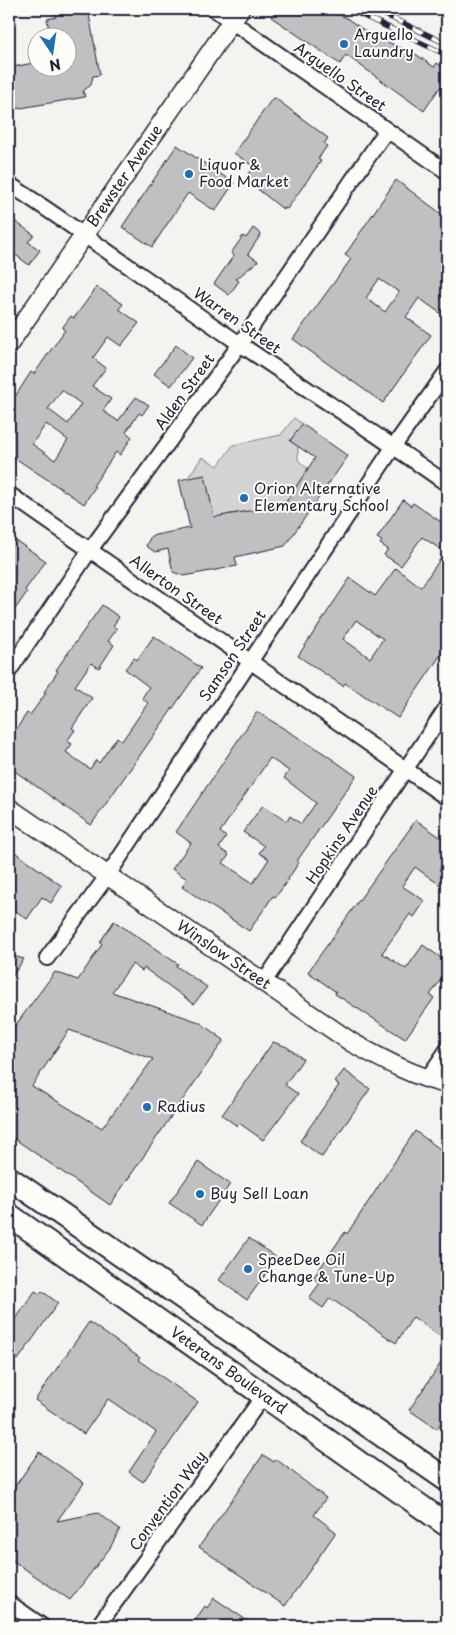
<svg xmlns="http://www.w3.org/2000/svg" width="456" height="1635" font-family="'Playpen Sans',sans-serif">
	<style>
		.green { fill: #d5d4d5; stroke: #7c7b88 }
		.building { fill: #c0bfc2; stroke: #22223b; fill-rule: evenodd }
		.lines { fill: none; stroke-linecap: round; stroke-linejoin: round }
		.minor-casing { stroke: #22223b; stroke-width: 18 }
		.tertiary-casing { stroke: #22223b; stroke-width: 21 }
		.primary-casing { stroke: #22223b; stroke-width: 26 }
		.minor { stroke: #fdfcf7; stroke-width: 14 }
		.tertiary { stroke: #fdfcf7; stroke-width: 18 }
		.primary { stroke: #fdfcf7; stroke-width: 22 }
		.rail-casing { stroke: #22223b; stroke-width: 5.5 }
		.rail { stroke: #fdfcf7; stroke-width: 4; stroke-dasharray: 11; stroke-linecap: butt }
		.poi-dot { fill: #1f6fb2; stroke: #fdfcf7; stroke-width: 2 }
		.labels { text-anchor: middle; stroke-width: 4; stroke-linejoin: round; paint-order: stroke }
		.poi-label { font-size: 15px; fill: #22223b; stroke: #fdfcf7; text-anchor: start }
		.street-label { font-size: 15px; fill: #22223b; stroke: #fdfcf7 }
	</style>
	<rect width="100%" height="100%" fill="#f4f3ef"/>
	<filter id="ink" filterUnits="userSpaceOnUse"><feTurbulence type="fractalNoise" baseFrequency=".02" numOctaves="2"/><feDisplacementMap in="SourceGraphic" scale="10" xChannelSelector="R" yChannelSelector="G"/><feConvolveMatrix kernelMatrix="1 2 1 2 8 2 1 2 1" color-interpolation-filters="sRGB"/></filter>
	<g filter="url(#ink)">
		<path class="green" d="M294,418L302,424L290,441L298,446V460L308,469L282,507L229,514V517L215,523L187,479L202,457L218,466L233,445L281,435Z"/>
		<path class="building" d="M55,9H88L100,75L93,76L91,85L83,91L85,97L9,110V77L14,76L13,67L38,62V68H68V38H50L47,19L56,17Z
			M277,9H324L345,17L378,40L379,38L417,55L434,67L437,63L447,70V92L440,87L424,111L346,55L340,64L271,17Z
			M275,98L328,138L324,144L327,146L318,159L321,161L287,209L285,208L284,210L245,179L254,167L234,153L272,99Z
			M177,145L234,183L215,211L188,193L152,247L122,227Z
			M396,180L447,218V318L419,298L406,317L431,335L383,403L293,339L351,259L345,255ZM379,279L399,292L385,312L366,298Z
			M9,217L34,235L28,242L40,250L29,265L9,250Z
			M253,228L261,234L248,254L258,261L236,279L239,281L229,295L214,284L234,255L231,253L243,236L246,238Z
			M97,287L123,304L119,309L139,323L121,346L108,337L93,358L106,368L92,386L111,399L103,411L118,421L136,397L149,405L142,415L139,413L126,432L132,437L120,455L116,452L93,486L95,487L84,504L9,454V406L31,372L34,374L65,330L62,328L71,316L74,318ZM62,390L81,404L68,424L48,409ZM46,424L68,440L55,460L32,444Z
			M176,345L192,358L171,386L154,374Z
			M302,424L348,456L285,546L235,557L237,566L184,576L173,572L168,549L155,552L146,546L151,536L190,528L179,480L205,475L214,517L284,505L315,458L290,441Z
			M403,500L411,506L413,503L447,526V637L442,644L446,647L398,718L345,683L343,686L298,656L350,578L375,596L396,568L421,587L445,552L422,537L401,566L384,555L388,549L380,544L382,541L377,538ZM356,620L383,639L370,658L343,639Z
			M9,536L46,561L25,590L27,592L9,618Z
			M102,605L119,617L113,626L117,629L108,641L114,645L99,668L91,663L75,686L92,698L72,728L75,730L67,741L72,744L66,752L90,769L96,760L99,763L117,737L122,741L148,703L142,698L149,687L125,669L134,658L137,660L154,636L201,668L91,825L9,767V740L27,713L30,715L46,693L44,692L58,671L56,670Z
			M257,712L325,754L356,776L297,861L299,862L281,890L275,897L273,896L249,931L182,887L187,879L172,869L191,843L176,832ZM270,758L289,771L284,778L316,803L301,824L290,816L287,821L263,805L243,832L264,846L259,853L269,859L253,883L223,863L229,855L219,848L226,837L220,832Z
			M416,820L447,842V858L439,870L447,875L440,885L415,867L402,886L425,901L414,917L410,914L382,953L406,969L423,945L447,962V971L430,995L434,998L405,1039L335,994L336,992L308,972Z
			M9,848L62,886L51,903L42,897L27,919L9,906V887L14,879L9,875Z
			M114,921L178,964L176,966L207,987L194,1004L144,968L142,971L132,964L112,992L199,1022L224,1040L110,1205L9,1135V1034L55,972L78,980L102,944L100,942ZM69,1030L153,1059L102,1128L32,1086Z
			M9,955L24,959L9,981Z
			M273,1042L287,1047L303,1059L285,1085L298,1094L263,1140L239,1123L237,1126L222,1115Z
			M344,1070L370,1089L322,1157L300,1141L339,1085L335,1082Z
			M415,1131L447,1154V1341L413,1317L396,1343L330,1298L323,1308L309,1298L320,1283L313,1278L345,1232L347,1234Z
			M198,1162L230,1184L202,1225L169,1203Z
			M249,1238L277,1258L247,1300L219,1280Z
			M35,1291L40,1294L42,1291L58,1303L18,1360L9,1354V1329Z
			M89,1322L140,1358L138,1360L198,1402L143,1482L129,1472L156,1432L108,1399L84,1434L35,1400Z
			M447,1354V1413L437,1429L409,1410Z
			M39,1452L84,1483L57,1521L98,1513L120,1529L110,1548L70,1600L9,1558V1495Z
			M263,1455L274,1462L276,1459L326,1498L314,1515L336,1532L285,1606L199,1547Z
			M214,1598L255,1626H191L205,1606L207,1608Z"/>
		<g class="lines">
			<g class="minor-casing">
				<path id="minor" d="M214,9L447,172
					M9,184C87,235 162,291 240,344C309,391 379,435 447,484
					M9,494L447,798
					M9,671L90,550L240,344L386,131
					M47,958L108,875L394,446L447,371
					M264,982L447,707
					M427,1079L447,1050
					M9,1603L42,1626
					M98,1626L264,1395"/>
			</g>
			<g class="tertiary-casing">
				<g id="tertiary">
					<path id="s1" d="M9,344L240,9"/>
					<path id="s2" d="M9,808L351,1042C382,1059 412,1076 447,1084"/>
				</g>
			</g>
			<g class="primary-casing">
				<g id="primary">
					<path d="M9,1178L447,1480"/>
					<path id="s3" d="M9,1215L447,1525"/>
				</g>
			</g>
			<use href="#minor" class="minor"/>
			<use href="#tertiary" class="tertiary"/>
			<use href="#primary" class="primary"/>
			<g class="rail-casing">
				<path id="rail" d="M349,9L447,55
					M373,9L447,44"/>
			</g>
			<use href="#rail" class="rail"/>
		</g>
	</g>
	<g class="poi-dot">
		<circle cx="344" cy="44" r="5"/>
		<circle cx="189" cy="174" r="5"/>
		<circle cx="244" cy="498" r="5"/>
		<circle cx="147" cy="1107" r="5"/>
		<circle cx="200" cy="1194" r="5"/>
		<circle cx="248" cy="1269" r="5"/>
	</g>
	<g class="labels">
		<g class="poi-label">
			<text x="354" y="40">Arguello<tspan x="354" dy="17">Laundry</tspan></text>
			<text x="199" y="170">Liquor &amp;<tspan x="199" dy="17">Food Market</tspan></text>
			<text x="254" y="494">Orion Alternative<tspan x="254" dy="17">Elementary School</tspan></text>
			<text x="157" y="1112">Radius</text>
			<text x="210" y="1199">Buy Sell Loan</text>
			<text x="258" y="1265">SpeeDee Oil<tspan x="258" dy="17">Change &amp; Tune-Up</tspan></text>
		</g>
		<g class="street-label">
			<text transform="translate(340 77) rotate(35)" y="5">Arguello Street</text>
			<text dy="5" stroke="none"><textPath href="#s1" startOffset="204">Brewster Avenue</textPath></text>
			<text transform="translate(237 321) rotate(35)" y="5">Warren Street</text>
			<text transform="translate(185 392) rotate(-54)" y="5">Alden Street</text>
			<text transform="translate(176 590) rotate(35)" y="5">Allerton Street</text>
			<text transform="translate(233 656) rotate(-56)" y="5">Samson Street</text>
			<text transform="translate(342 835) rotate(-56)" y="5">Hopkins Avenue</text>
			<text dy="5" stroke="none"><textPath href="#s2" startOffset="260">Winslow Street</textPath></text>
			<text dy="5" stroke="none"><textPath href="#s3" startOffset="269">Veterans Boulevard</textPath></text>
			<text transform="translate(168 1501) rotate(-54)" y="5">Convention Way</text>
		</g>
	</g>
	<rect width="456" height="1635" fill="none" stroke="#fdfcf7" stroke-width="30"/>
	<rect x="15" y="15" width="426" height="1605" fill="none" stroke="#22223b" stroke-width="2" filter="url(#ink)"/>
	<g transform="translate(52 52) rotate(167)"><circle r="24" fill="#fdfcf7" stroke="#a5a5ac"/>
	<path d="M0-4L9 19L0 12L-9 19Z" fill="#1f6fb2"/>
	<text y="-8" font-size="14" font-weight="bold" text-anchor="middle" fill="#22223b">N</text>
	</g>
</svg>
